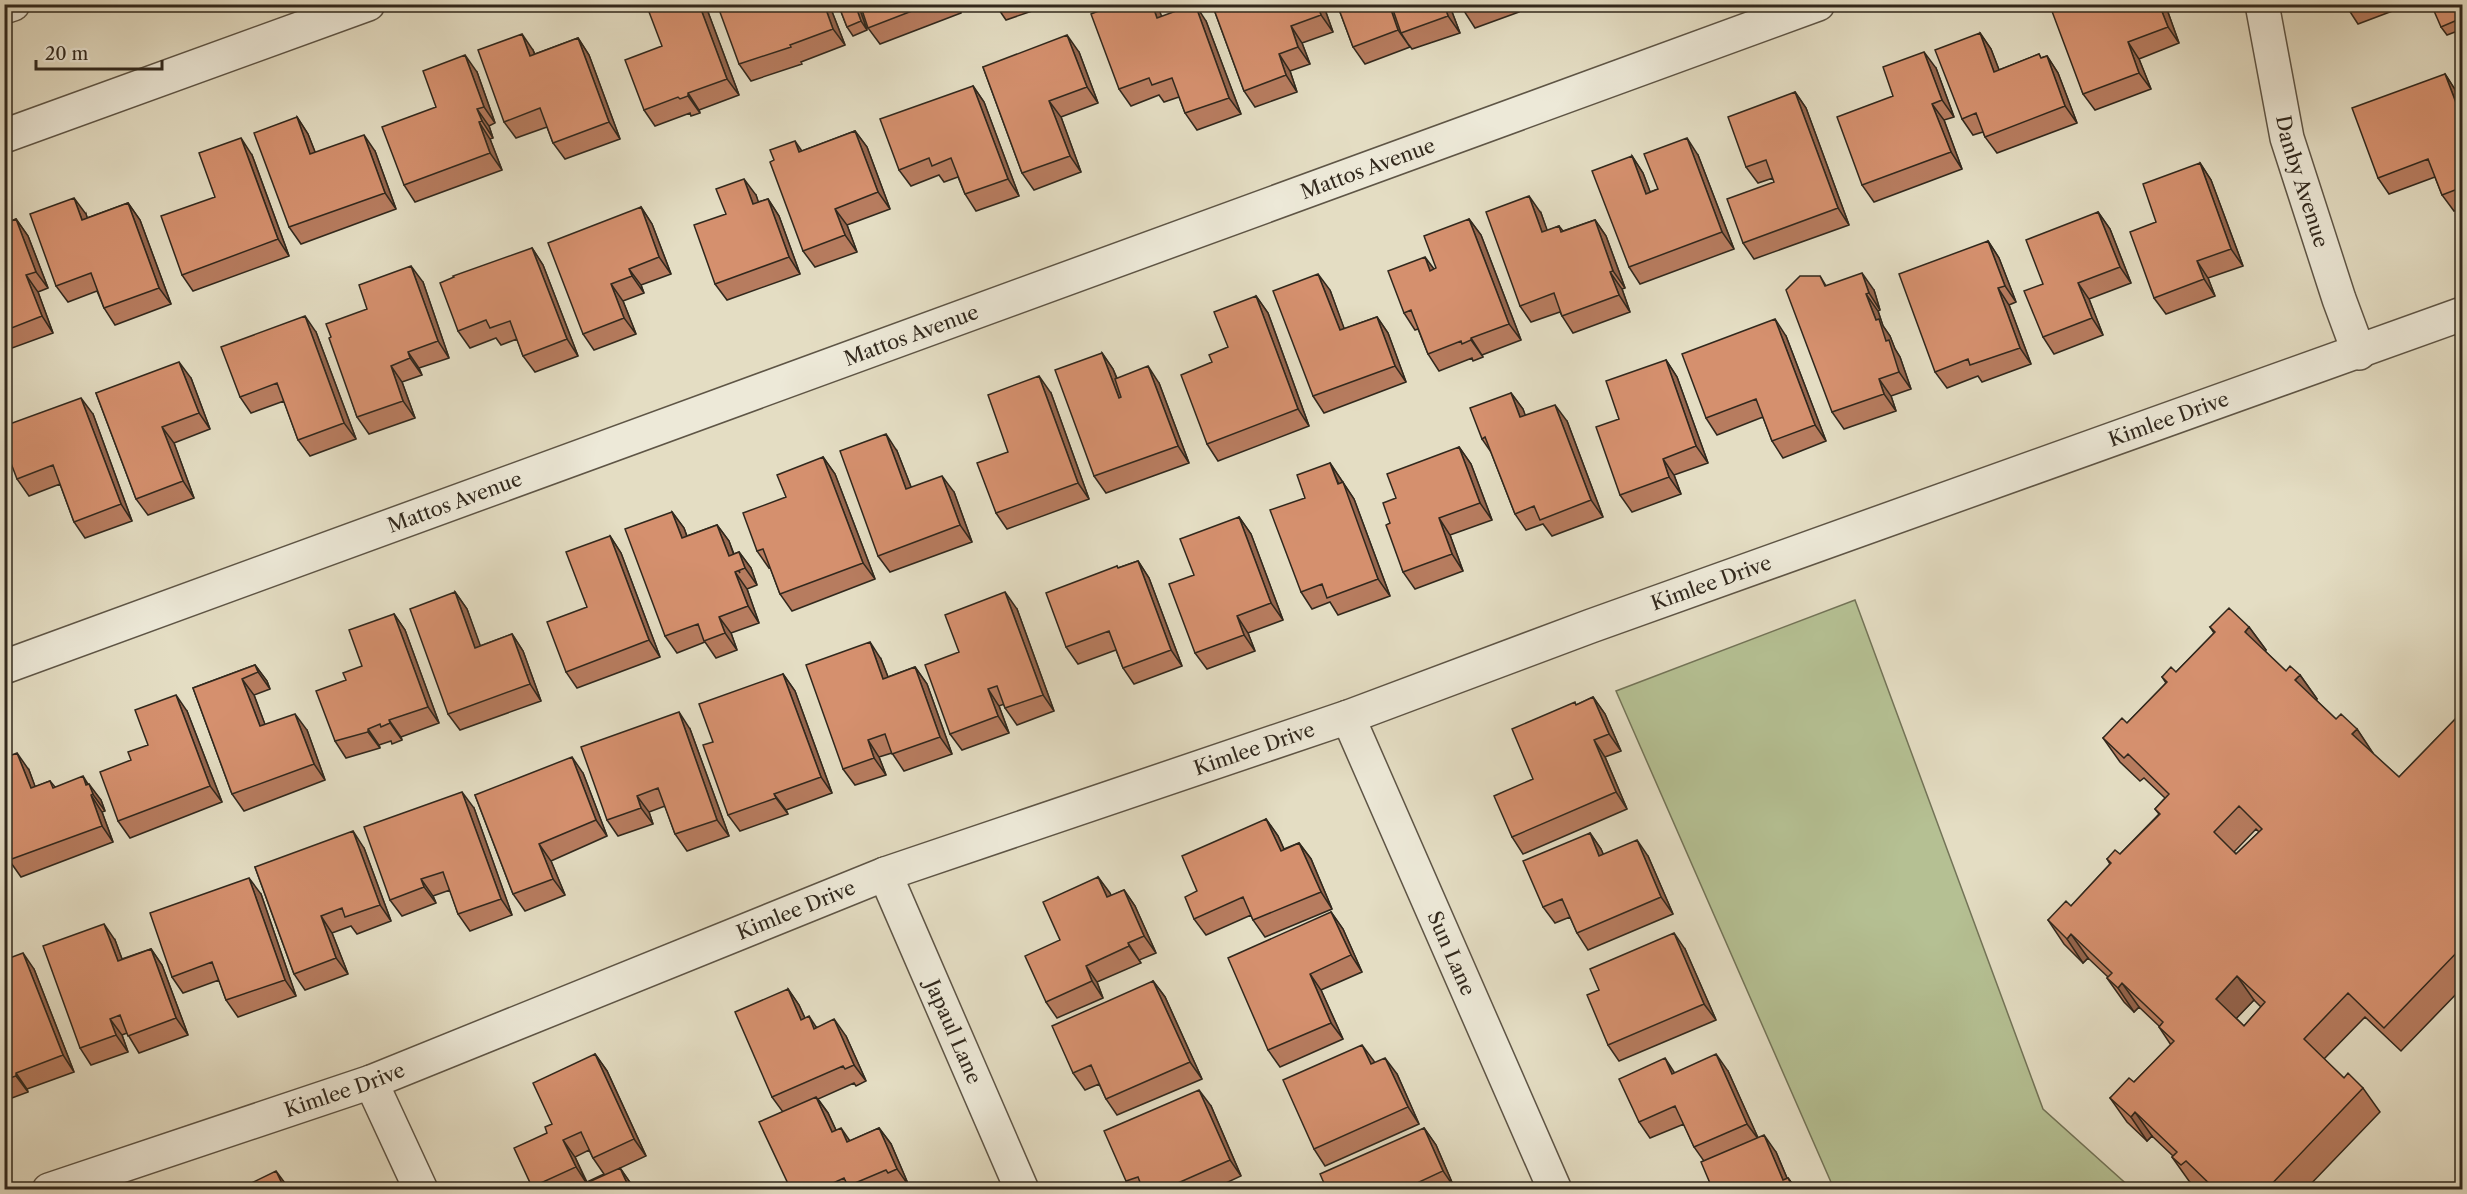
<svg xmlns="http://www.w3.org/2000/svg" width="2467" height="1194" font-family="'Libre Caslon Text',serif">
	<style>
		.green { fill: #b5c093; stroke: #737458; stroke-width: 1.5 }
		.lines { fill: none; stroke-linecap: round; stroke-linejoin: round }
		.minor-casing { stroke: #5e5546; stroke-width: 36 }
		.minor { stroke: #ede9d8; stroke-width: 33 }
		.wall { fill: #b77c5f; stroke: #31281d; stroke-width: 1.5; fill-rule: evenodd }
		.shaded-wall { fill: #95654d; stroke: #31281d; stroke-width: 1.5 }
		.building { fill: #d5906e; stroke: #31281d; stroke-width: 1.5; fill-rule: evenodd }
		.labels { text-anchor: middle; stroke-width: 4.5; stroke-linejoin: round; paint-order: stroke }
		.street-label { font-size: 20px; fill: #31281d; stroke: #ede9d8 }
	</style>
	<rect width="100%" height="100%" fill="#e4ddc3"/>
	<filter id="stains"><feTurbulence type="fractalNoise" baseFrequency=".00333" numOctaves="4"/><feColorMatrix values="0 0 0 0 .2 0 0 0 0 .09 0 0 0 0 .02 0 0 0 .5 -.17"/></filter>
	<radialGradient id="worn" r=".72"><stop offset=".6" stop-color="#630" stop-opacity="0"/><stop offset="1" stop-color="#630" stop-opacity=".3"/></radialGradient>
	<path class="green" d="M1855,600L2043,1109L2132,1189H1834L1616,691Z"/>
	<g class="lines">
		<g class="minor-casing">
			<g id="minor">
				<path id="s1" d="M2262,4L2287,138L2339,299L2359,353"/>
				<path d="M4,7L13,4"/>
				<path d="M4,136L368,4"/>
				<path id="s2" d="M4,667L1818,4"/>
				<path id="s3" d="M1348,717L1555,1190"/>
				<path id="s4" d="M885,874L1022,1190"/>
				<path d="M371,1082L421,1190"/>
				<path id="s5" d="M49,1190L371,1082L885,874L1348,717L1591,626L2462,314"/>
			</g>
		</g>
		<use href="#minor" class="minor"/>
	</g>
	<path class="wall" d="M705,4L739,95L699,110L700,113L691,116L690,113L655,126L644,110L662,46Z
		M829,4L845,45L801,62L802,64L751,81L739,64Z
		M838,4H858L867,30L853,36L847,27Z
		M860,4H958L961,13L880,44L868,28Z
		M976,4H985L978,7Z
		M995,4H1036L1038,9L1006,20Z
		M1116,4H1155L1159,9L1161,16L1206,21L1241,114L1197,130L1185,113L1179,97L1164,102L1159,95L1131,106L1119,89Z
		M1212,4H1323L1333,32L1302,43L1310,64L1290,71L1297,92L1255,107L1244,91Z
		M1337,4H1449L1460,33L1412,49L1409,45L1410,47L1365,64L1353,47Z
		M1461,4H1516L1519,12L1475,28L1464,11Z
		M2055,4H2165L2179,43L2139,59L2151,89L2095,110L2083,94Z
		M2345,4H2411L2358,24Z
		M2459,4L2463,14V29L2447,35L2441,27Z
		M1980,33L1991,49L1999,70L2039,54L2041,58L2047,56L2058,73L2077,123L1997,153L1985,137L1983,132L1973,135L1962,119Z
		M578,38L589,55L620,139L565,159L553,143L547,127L516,138L504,122L533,50L535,54Z
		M1079,52L1098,103L1061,117L1081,172L1034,190L1022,173L983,67Z
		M1936,68L1954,117L1944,120L1962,169L1874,202L1862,185L1893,96Z
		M477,72L495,123L489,126L493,138L490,139L502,170L415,202L404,185L436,107Z
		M2445,74L2456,91L2463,107V208L2454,211L2442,195L2435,177L2389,194L2378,178Z
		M973,86L984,102L1019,196L976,211L965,194L958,177L944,182L939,175L911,186L899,170Z
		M1795,92L1806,108L1849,225L1754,259L1743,243L1774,182L1773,178L1758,183L1746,167Z
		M297,117L308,134L315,152L375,151L396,209L301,244L289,227Z
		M855,131L867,147L890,209L847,225L857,252L815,267L803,251L802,151Z
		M252,155L289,256L193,291L182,275L215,197Z
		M1698,155L1734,249L1640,284L1629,267L1632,156L1643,173L1650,192L1658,189Z
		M2200,163L2211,180L2243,266L2208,278L2215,296L2166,314L2154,298Z
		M756,195L758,202L768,199L779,216L800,274L727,300L715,284L726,214Z
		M128,203L140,220L171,304L115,325L104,308L97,291L68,302L56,286L86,214L87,218Z
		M641,207L652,224L671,274L641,285L644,293L623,301L636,334L594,350L583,334Z
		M2098,212L2110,229L2131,283L2089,299L2103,335L2054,354L2043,337V284Z
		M1541,213L1547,231L1559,226L1563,231L1595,220L1606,236L1625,288L1622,289L1630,312L1573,333L1562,316L1560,312L1531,322L1520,306Z
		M16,219L28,236L48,288L38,292L53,333L4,351V224Z
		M1469,219L1481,235L1521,340L1482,355L1483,357L1473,361L1472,358L1439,371L1428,354L1418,329L1415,330L1404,313L1434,269L1436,268Z
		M1988,241L1999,258L2016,302L2009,305L2031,364L1982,382L1978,376L1947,388L1935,372Z
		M532,248L543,265L578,356L535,372L523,356L517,339L501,345L496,338L470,348L458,331Z
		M1820,276L1826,286L1874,290L1880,310L1878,311L1883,326L1890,336L1895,349L1900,357L1911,389L1891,396L1896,411L1844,429L1832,412Z
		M423,282L449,358L419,368L422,375L402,382L415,418L369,434L357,417L331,337L367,309Z
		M1330,290L1344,329L1377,317L1388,333L1406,382L1324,413L1313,396Z
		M1256,296L1268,313L1309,426L1218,461L1207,444L1212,362L1228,347Z
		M316,332L356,439L310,456L298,440L284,401L251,413L240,397Z
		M1786,336L1826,441L1783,458L1772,441L1763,417L1717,435L1706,418Z
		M1102,353L1113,369L1117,378L1159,383L1189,463L1106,493L1094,476Z
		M1666,360L1677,377L1708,463L1674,475L1681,494L1632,512L1620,495L1619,419Z
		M191,378L210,429L174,443L194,498L148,515L136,499L96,393Z
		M1051,393L1089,499L1007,529L996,513L1008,452Z
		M1511,393L1523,409L1525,416L1567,421L1603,517L1552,536L1543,524L1526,530L1515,514L1491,452L1482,439Z
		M93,414L132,521L85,538L74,522L60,484L29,496L17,479Z
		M1459,447L1471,464L1492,520L1450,535L1463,571L1415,589L1403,572L1390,523L1396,498Z
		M897,451L911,487L954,492L972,542L890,572L878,556Z
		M823,457L835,474L875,579L792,611L780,594L770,567L769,568L757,551L786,497Z
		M1330,463L1354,499L1390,596L1338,615L1330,602L1312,609L1301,592L1305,498Z
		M672,512L684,528L687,536L717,525L729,541L734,554L739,552L751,568L757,585L747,589L759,623L731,633L737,650L716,658L705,642L677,653L665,636Z
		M1239,517L1251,534L1283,620L1248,633L1255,651L1207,669L1195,653L1194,575Z
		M610,536L621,553L660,657L577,688L566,672Z
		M1138,561L1149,578L1182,666L1134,684L1123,668L1116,650L1078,664L1066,647L1117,566L1118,568Z
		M455,592L467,609L480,646L512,634L523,651L541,701L460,730L448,714Z
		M1017,609L1054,711L1017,725L1005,708L1004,704L999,706L1009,733L962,750L950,734L959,652Z
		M394,614L405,630L439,723L401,737L402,740L392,744L391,741L379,745L380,748L346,758L335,741L346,680L362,666Z
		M2210,627H2249L2266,650L2265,651L2286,671L2300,675L2317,699L2316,700L2336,719L2357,729L2373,754L2399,777L2463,711V987L2401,1051L2365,1017L2324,1059L2344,1078L2363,1088L2380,1112L2305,1190H2208L2203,1185L2198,1189L2189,1181L2172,1157L2173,1156L2152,1136L2147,1141L2127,1122L2110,1098L2134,1082L2171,1045L2159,1027V1026L2139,1007L2134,1012L2124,1002L2107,978L2108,977L2088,958L2083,963L2064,944L2048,920L2071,906L2110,864L2107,859L2120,854L2159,814L2155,809L2165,798L2144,778L2140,781L2120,762L2103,738L2127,723L2166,683L2162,677L2176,672L2214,633ZM2256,829L2259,832L2236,854L2234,852ZM2254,1000L2261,1007L2244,1026L2236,1018Z
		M881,659L888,677L915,667L927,684L952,754L904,771L892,753L879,757L886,775L855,785L843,769Z
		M255,665L267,681L270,689L254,695L265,725L307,730L325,780L244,811L232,794L193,688Z
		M783,674L795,691L832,793L786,810L788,814L740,831L728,815L713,742Z
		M1593,697L1605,714L1621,751L1605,757L1627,809L1523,854L1512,837L1533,779L1576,705Z
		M187,711L222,802L130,838L118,821L131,760Z
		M690,729L729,836L687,851L675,834L665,806L649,812L653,824L618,836L607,820Z
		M29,770L35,787L50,781L55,787L88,784L101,800L105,811L102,812L113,842L21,877L9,860Z
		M583,773L607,836L551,861L565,895L525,911L513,894L475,795Z
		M474,808L512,915L470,931L458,914L450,890L433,896L436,903L402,916L390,900Z
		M1266,819L1278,836L1284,849L1299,843L1311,859L1332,909L1265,937L1253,920L1251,915L1206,935L1194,919L1197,891Z
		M1590,833L1601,849L1603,854L1648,856L1673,914L1588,950L1577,933L1570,917L1555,923L1543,907Z
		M364,848L391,921L357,934L351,926L332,933L348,974L305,990L294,974L255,867Z
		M1098,877L1111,896L1124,890L1135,906L1156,953L1139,960L1141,963L1097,982L1103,998L1057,1018L1046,1002L1060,940Z
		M4,879L11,895L4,898Z
		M261,894L296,996L238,1017L226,1000L219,980L183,993L172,977Z
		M1331,912L1343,929L1362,972L1321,990L1343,1039L1280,1067L1268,1050Z
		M115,940L122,959L151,949L162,965L188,1035L139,1053L127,1033L122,1035L128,1052L91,1065L80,1048Z
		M1685,949L1716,1020L1619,1061L1608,1045Z
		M4,960L34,969L74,1072L27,1089L28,1092L4,1101Z
		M1153,981L1165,997L1202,1079L1117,1115L1106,1099L1099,1084L1085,1090L1073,1073Z
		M788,989L799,1005L805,1018L816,1027L846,1036L866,1081L856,1086L854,1083L818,1099L828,1113L836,1130L850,1141L879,1128L891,1144L909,1186L901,1189L902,1190H791L783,1112L772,1097Z
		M595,1054L607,1071L646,1156L620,1168L631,1184L634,1190H534L532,1187L547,1133ZM589,1150L593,1158L604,1174L587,1182L575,1157Z
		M1374,1063L1397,1074L1419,1124L1325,1166L1314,1149Z
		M1728,1071L1758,1138L1776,1152L1787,1178H1788L1797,1190H1708L1712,1188L1704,1161L1694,1147L1684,1124L1650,1138L1639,1122L1675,1073Z
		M1211,1106L1241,1176L1211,1190H1132L1126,1181Z
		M1424,1128L1436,1145L1454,1187L1450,1190H1327Z"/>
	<path class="shaded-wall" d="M699,4H705L739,95L727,79Z
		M824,4H829L845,45L833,29Z
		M855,4H858L867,30L861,21Z
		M955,4H958L961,13Z
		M1152,4H1155L1159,9L1168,35L1157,18Z
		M1195,4L1206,21L1241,114L1229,98Z
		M1317,4H1323L1333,32L1321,15Z
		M1389,4H1390L1399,17L1401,33L1410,47L1398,30Z
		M1444,4H1449L1460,33L1448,16Z
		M2159,4H2165L2179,43L2168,27Z
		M2456,4H2459L2463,14V20Z
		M1291,26L1302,43L1310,64L1298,47Z
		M1980,33L1991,49L2006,88L1994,72Z
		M522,34L533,50L541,73L530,56Z
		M1067,35L1079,52L1098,103L1087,87Z
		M578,38L589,55L620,139L609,122Z
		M2128,42L2139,59L2151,89L2139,73Z
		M1924,52L1936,68L1954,117L1942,100Z
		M1279,54L1290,71L1297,92L1286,75Z
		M465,55L477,72L495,123L484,107Z
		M2047,56L2058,73L2077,123L2065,106Z
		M2445,74L2456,91L2463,107V121Z
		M973,86L984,102L1019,196L1008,179Z
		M1795,92L1806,108L1849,225L1838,208Z
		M688,93L699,110L700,113L688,96Z
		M1049,101L1061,117L1081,172L1070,156Z
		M1932,104L1944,120L1962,169L1951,152Z
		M477,109L489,126L493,138L482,121Z
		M297,117L308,134L322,170L310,154Z
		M479,122L490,139L502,170L490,153Z
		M855,131L867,147L890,209L878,192Z
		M364,135L375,151L396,209L385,193Z
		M241,138L252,155L289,256L278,239Z
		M1687,138L1698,155L1734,249L1722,232Z
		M795,141L806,157L799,152Z
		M1632,156L1643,173L1657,210L1646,194Z
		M2200,163L2211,180L2243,266L2231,249Z
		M744,179L756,195L765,221L753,204Z
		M1529,196L1541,213L1554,249L1542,232Z
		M74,198L86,214L94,237L82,220Z
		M768,199L779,216L800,274L789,257Z
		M128,203L140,220L171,304L159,288Z
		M641,207L652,224L671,274L659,257Z
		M835,209L847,225L857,252L845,235Z
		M2098,212L2110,229L2131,283L2120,267Z
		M16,219L28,236L48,288L36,272Z
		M1469,219L1481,235L1521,340L1509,324Z
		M1595,220L1606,236L1625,288L1613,271Z
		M1988,241L1999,258L2016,302L2005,286Z
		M532,248L543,265L578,356L567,339Z
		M1425,257L1437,273L1430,271Z
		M2197,261L2208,278L2215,296L2204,279Z
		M411,266L423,282L449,358L438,341Z
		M629,269L641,285L644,293L632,276Z
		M1610,272L1622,289L1630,312L1619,295Z
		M1862,273L1874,290L1880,310L1869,293Z
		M1318,274L1330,290L1351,347L1340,330Z
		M26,275L38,292L53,333L42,316Z
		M2078,283L2089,299L2103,335L2092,318Z
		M611,284L623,301L636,334L624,318Z
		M1998,288L2009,305L2031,364L2020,348Z
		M1866,294L1878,311L1883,326L1890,336L1895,349L1900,357L1911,389L1899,372L1886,341L1876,320Z
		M1256,296L1268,313L1309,426L1298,409Z
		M305,316L316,332L356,439L344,423Z
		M1377,317L1388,333L1406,382L1395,366Z
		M1775,319L1786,336L1826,441L1815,425Z
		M1471,338L1482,355L1483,357L1471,340Z
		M408,352L419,368L422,375L410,358Z
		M1102,353L1113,369L1130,414L1119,398Z
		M1666,360L1677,377L1708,463L1696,446Z
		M179,362L191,378L210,429L199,413Z
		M391,366L402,382L415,418L403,401Z
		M1148,366L1159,383L1189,463L1178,446Z
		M1039,376L1051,393L1089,499L1078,483Z
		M1879,379L1891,396L1896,411L1884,394Z
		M1511,393L1523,409L1532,434L1520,417Z
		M81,398L93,414L132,521L121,504Z
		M1555,405L1567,421L1603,517L1591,500Z
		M162,427L174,443L194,498L183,481Z
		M886,434L897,451L918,505L906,489Z
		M1459,447L1471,464L1492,520L1480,503Z
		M823,457L835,474L875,579L863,563Z
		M1663,459L1674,475L1681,494L1669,477Z
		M1330,463L1354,499L1390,596L1378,579Z
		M942,476L954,492L972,542L960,525Z
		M672,512L684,528L693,555L682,538Z
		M1239,517L1251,534L1283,620L1271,603Z
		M1439,518L1450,535L1463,571L1452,554Z
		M717,525L729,541L740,573L729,556Z
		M610,536L621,553L660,657L649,640Z
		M739,552L751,568L757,585L745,568Z
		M1138,561L1149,578L1182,666L1171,650Z
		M735,572L747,589L759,623L748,606Z
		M455,592L467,609L487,664L475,648Z
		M1005,592L1017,609L1054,711L1043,695Z
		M394,614L405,630L439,723L428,707Z
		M1237,616L1248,633L1255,651L1244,635Z
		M719,617L731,633L737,650L725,633Z
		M2249,627L2266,650L2261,655L2245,632Z
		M512,634L523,651L541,701L530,684Z
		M870,642L881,659L895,695L883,679Z
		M255,665L267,681L270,689L258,672Z
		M915,667L927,684L952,754L940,737Z
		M783,674L795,691L832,793L821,777Z
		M2300,675L2317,699L2312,704L2295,680Z
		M242,679L254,695L272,743L260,726Z
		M988,689L999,706L1009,733L998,716Z
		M176,695L187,711L222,802L210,786Z
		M1593,697L1605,714L1621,751L1609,734Z
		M679,712L690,729L729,836L717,820Z
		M295,714L307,730L325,780L314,764Z
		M389,720L401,737L402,740L390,723Z
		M368,729L379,745L380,748L368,732Z
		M2357,729L2373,753L2369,758L2352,734Z
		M868,740L879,757L886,775L874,758Z
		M1594,740L1605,757L1627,809L1616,792Z
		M17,753L29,770L42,805L31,788Z
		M572,757L583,773L607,836L596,820Z
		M83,776L91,789L89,784L101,800L105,811L86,785Z
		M462,792L474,808L512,915L501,899Z
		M774,794L786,810L788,814L776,798Z
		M91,795L102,812L113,842L102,826Z
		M637,796L649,812L653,824L641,808Z
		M1266,819L1278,836L1292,867L1281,851Z
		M353,831L364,848L391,921L380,905Z
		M1590,833L1601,849L1611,872L1599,856Z
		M1637,840L1648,856L1673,914L1661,897Z
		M1299,843L1311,859L1332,909L1321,892Z
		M539,844L551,861L565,895L553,879Z
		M1098,877L1110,893L1119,914L1107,897Z
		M249,878L261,894L296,996L285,980Z
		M4,879L11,895L4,886Z
		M421,879L433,896L436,903L424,887Z
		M1124,890L1135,906L1156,953L1144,936Z
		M1331,912L1343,929L1362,972L1351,955Z
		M321,916L332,933L348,974L336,958Z
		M104,924L115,940L129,978L118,961Z
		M1674,933L1685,949L1716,1020L1704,1004Z
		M2071,934L2088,958L2083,963L2067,939Z
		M1128,943L1139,960L1141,963L1129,946Z
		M151,949L162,965L188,1035L176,1018Z
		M23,953L34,969L74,1072L63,1055Z
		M1086,966L1097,982L1103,998L1092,981Z
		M1310,974L1321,990L1343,1039L1331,1023Z
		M2237,976L2254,1000L2232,1023L2216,999Z
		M1153,981L1165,997L1202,1079L1190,1062Z
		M2122,983L2139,1007L2134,1012L2118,988Z
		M788,989L799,1005L813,1036L801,1020Z
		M809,1016L820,1033L814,1029Z
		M110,1019L122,1035L128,1052L116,1035Z
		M834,1019L846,1036L866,1081L854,1065Z
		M1362,1045L1374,1061L1382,1081L1371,1064Z
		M595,1054L607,1071L646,1156L634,1139Z
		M1716,1054L1728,1071L1759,1140L1747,1124Z
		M1385,1058L1397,1074L1419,1124L1408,1107Z
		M1665,1058L1676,1075L1672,1074Z
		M16,1073L27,1089L28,1092L16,1076Z
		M1199,1090L1211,1106L1241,1176L1230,1160Z
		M816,1097L828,1113L844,1148L832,1132Z
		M2135,1112L2152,1136L2147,1141L2131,1117Z
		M841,1128L852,1144L847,1142Z
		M879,1128L891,1144L909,1186L897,1169Z
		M1424,1128L1436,1145L1454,1187L1443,1171Z
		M1764,1135L1776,1152L1792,1190L1783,1180Z
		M563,1140L575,1157L587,1184L576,1167Z
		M620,1168L631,1184L634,1190H630Z
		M276,1171L288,1187L289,1190H285Z
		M1788,1178L1797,1190H1794Z"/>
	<path class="building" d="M646,4H699L727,79L688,93V96L680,99L678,97L644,110L625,60L662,46Z
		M717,4H824L833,29L790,45L791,47L739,64Z
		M838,4H855L861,21L847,27Z
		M860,4H930L868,28Z
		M1116,4H1152L1157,18L1195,4L1229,98L1185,113L1172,78L1152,85L1149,78L1119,89L1091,14Z
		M1212,4H1317L1321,15L1291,26L1298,47L1279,54L1286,75L1244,91Z
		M1337,4H1389L1398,30L1353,47Z
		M1391,4H1444L1448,16L1401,33Z
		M1461,4H1482L1464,11Z
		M2055,4H2159L2168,27L2128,42L2139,73L2083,94L2050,6Z
		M2431,4H2456L2462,18L2441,27Z
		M1980,33L1994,72L2039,54L2041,58L2047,56L2065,106L1985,137L1976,113L1962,119L1935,50Z
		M522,34L530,56L578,38L609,122L553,143L540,108L504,122L478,50Z
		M1067,35L1087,87L1049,101L1070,156L1022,173L983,67Z
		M1924,52L1942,100L1932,104L1951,152L1862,185L1837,117L1893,96L1883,67Z
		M465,55L484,107L477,109L482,121L479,122L490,153L404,185L382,127L436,107L423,71Z
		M2445,74L2463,121V187L2442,195L2428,159L2378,178L2352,108Z
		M973,86L1008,179L965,194L951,158L932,166L929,158L899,170L880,119Z
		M1795,92L1838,208L1743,243L1727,199L1774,182L1766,160L1746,167L1728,117Z
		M297,117L310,154L364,135L385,193L289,227L254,133Z
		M855,131L878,192L835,209L845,235L803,251L770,162L774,160L770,150L795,141L799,152Z
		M241,138L278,239L182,275L161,216L215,197L199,153Z
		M1687,138L1722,232L1629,267L1592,171L1632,156L1646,194L1658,189L1644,154Z
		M2200,163L2231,249L2197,261L2204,279L2154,298L2130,232L2156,222L2143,184Z
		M744,179L753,204L768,199L789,257L715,284L694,225L726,214L716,189Z
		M1529,196L1542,232L1559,226L1561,232L1595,220L1613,271L1610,272L1619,295L1562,316L1554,293L1520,306L1486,212Z
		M74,198L82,220L128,203L159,288L104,308L91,273L56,286L30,214Z
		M641,207L659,257L629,269L632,276L611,284L624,318L583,334L548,243Z
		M2098,212L2120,267L2078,283L2092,318L2043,337L2024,291L2043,284L2026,240Z
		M16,219L36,272L26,275L42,316L4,331V224Z
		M1469,219L1509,324L1471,338V340L1462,344L1461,341L1428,354L1411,310L1404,313L1388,271L1425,257L1430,271L1436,268L1424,236Z
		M1988,241L2005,286L1998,288L2020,348L1970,365L1968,359L1935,372L1899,274Z
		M532,248L567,339L523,356L510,321L490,328L486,320L458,331L440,283L454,277L453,276Z
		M411,266L438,341L408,352L410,358L391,366L403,401L357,417L329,338L331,337L326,324L367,309L359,285Z
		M1862,273L1869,293L1866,294L1876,320L1879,319L1886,341L1889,340L1899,372L1879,379L1884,394L1832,412L1786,290L1800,276H1820L1825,286Z
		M1318,274L1340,330L1377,317L1395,366L1313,396L1273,291Z
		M1256,296L1298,409L1207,444L1181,375L1212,362L1209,355L1228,347L1214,312Z
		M305,316L344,423L298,440L277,383L240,397L221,347Z
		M1775,319L1815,425L1772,441L1756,399L1706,418L1682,354Z
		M1102,353L1119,398L1121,397L1115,379L1148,366L1178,446L1094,476L1055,370Z
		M1666,360L1696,446L1663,459L1669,477L1620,495L1596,427L1619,419L1606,381Z
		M179,362L199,413L162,427L183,481L136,499L96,393Z
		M1039,376L1078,483L996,513L977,463L1008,452L988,395Z
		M1511,393L1520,417L1555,405L1591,500L1540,520L1534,506L1515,514L1485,437L1482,439L1470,408Z
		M81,398L121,504L74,522L53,465L17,479L4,445V426Z
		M886,434L906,489L942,476L960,525L878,556L840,451Z
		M1459,447L1480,503L1439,518L1452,554L1403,572L1386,525L1390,523L1383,503L1396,498L1387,474Z
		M823,457L863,563L780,594L763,549L757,551L743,513L786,497L777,475Z
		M1330,463L1338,484L1343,482L1378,579L1327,598L1322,584L1301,592L1270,510L1305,498L1297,475Z
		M672,512L682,538L717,525L729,556L739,552L745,568L735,572L748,606L719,617L725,633L704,641L698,624L665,636L625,529Z
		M1239,517L1271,603L1237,616L1244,635L1195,653L1169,584L1194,575L1180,539Z
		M610,536L649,640L566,672L547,622L587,607L566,552Z
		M1138,561L1171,650L1123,668L1109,631L1066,647L1046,593L1117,566L1118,568Z
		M455,592L475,648L512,634L530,684L448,714L410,609Z
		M1005,592L1043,695L1005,708L997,686L988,689L998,716L950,734L925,665L959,652L945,615Z
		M2229,608L2249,627L2245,632L2286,671L2290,666L2300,675L2295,680L2336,719L2341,714L2357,729L2352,734L2399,777L2463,711V946L2384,1028L2348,993L2304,1039L2344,1078L2348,1073L2363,1088L2266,1190H2216L2186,1161L2181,1165L2172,1157L2177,1152L2135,1112L2131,1117L2110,1098L2129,1078L2134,1082L2174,1041L2159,1027L2163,1022L2122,983L2118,988L2107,978L2112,973L2071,934L2067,939L2048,920L2066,901L2071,906L2111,863L2107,859L2115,850L2120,854L2160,814L2155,809L2169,794L2128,754L2124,758L2103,738L2122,718L2127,723L2167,682L2162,677L2171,667L2176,672L2215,632L2210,627ZM2239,806L2262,829L2236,854L2214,832ZM2237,976L2265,1002L2244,1026L2216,999Z
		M394,614L428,707L389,720L390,723L381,727L380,724L368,729V732L335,741L316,691L346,680L343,673L362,666L349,630Z
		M870,642L883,679L915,667L940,737L892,754L885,734L868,740L874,758L843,769L806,665Z
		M255,665L258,672L242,679L260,726L295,714L314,764L232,794L193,688Z
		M783,674L821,777L774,794L776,798L728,815L703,745L713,742L699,704Z
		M176,695L210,786L118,821L100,772L131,760L128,752L148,745L135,710Z
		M1593,697L1609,734L1594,740L1616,792L1512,837L1494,796L1533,779L1512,729L1575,702L1576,705Z
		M679,712L717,820L675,834L658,788L637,796L641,808L607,820L581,747Z
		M17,753L31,788L50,781L53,788L83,776L86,785L89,784L93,794L91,795L102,826L9,860L4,847V758Z
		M572,757L596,820L539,844L553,879L513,894L475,795Z
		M462,792L501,899L458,914L443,872L421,879L424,887L390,900L364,827Z
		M1266,819L1281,851L1299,843L1321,892L1253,920L1243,897L1194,919L1185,897L1197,891L1182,856Z
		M353,831L380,905L345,917L342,908L321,916L336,958L294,974L255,867Z
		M1590,833L1599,856L1637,840L1661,897L1577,933L1562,899L1543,907L1523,861Z
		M1098,877L1107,897L1124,890L1144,936L1128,943L1129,946L1086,966L1092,981L1046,1002L1025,956L1060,940L1043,902Z
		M249,878L285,980L226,1000L212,962L172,977L150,913Z
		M1331,912L1351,955L1310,974L1331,1023L1268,1050L1228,958Z
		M104,924L118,961L151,949L176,1018L128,1036L120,1015L110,1019L116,1035L80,1048L43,946Z
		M1674,933L1704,1004L1608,1045L1587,995L1599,990L1590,969Z
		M23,953L63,1055L16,1073V1076L4,1080V960Z
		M1153,981L1190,1062L1106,1099L1091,1065L1073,1073L1052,1026Z
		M788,989L801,1020L809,1016L814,1029L834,1019L854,1065L845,1069L843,1066L772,1097L735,1012Z
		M1362,1045L1371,1064L1385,1058L1408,1107L1314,1149L1283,1080Z
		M595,1054L634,1139L593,1158L581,1132L563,1140L576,1167L532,1187L514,1148L547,1133L545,1127L552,1124L533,1083Z
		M1716,1054L1747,1124L1694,1147L1675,1106L1639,1122L1619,1079L1665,1058L1672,1074Z
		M1199,1090L1230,1160L1162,1190H1143L1138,1177L1126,1181L1104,1131Z
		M816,1097L832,1132L841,1128L847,1142L879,1128L897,1169L888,1173L886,1170L848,1186L844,1178L818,1190H791L759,1122Z
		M1424,1128L1443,1171L1402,1190H1327L1320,1174Z
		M1764,1135L1783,1180L1788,1178L1794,1190H1708L1712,1188L1701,1162Z
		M620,1168L630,1190H571Z
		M276,1171L285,1190H237Z
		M898,1184L900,1190H885Z"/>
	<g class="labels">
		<g class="street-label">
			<text dy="7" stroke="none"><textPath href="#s2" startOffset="1452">Mattos Avenue</textPath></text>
			<text dy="7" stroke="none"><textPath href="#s1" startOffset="182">Danby Avenue</textPath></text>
			<text dy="7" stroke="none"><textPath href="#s2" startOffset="966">Mattos Avenue</textPath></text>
			<text dy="7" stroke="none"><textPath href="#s5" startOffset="2256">Kimlee Drive</textPath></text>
			<text dy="7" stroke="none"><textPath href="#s2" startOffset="480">Mattos Avenue</textPath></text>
			<text dy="7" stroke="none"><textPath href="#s5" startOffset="1770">Kimlee Drive</textPath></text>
			<text dy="7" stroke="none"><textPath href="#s5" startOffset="1284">Kimlee Drive</textPath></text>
			<text dy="7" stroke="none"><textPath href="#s5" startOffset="798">Kimlee Drive</textPath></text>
			<text dy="7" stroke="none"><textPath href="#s3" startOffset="258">Sun Lane</textPath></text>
			<text dy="7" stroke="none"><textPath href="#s4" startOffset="172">Japaul Lane</textPath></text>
			<text dy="7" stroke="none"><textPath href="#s5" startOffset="312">Kimlee Drive</textPath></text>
		</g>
	</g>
	<rect width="2467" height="1194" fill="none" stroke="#e4ddc3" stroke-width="24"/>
	<rect x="6" y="6" width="2455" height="1182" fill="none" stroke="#31281d" stroke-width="3"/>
	<rect x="12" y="12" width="2443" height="1170" fill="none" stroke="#31281d" stroke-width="1.5"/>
	<path d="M36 60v9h126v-9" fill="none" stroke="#31281d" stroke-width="3"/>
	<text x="45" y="60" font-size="18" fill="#31281d" stroke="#ede9d8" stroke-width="4.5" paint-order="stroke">20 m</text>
	<rect width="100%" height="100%" filter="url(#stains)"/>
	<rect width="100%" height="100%" fill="url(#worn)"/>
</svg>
